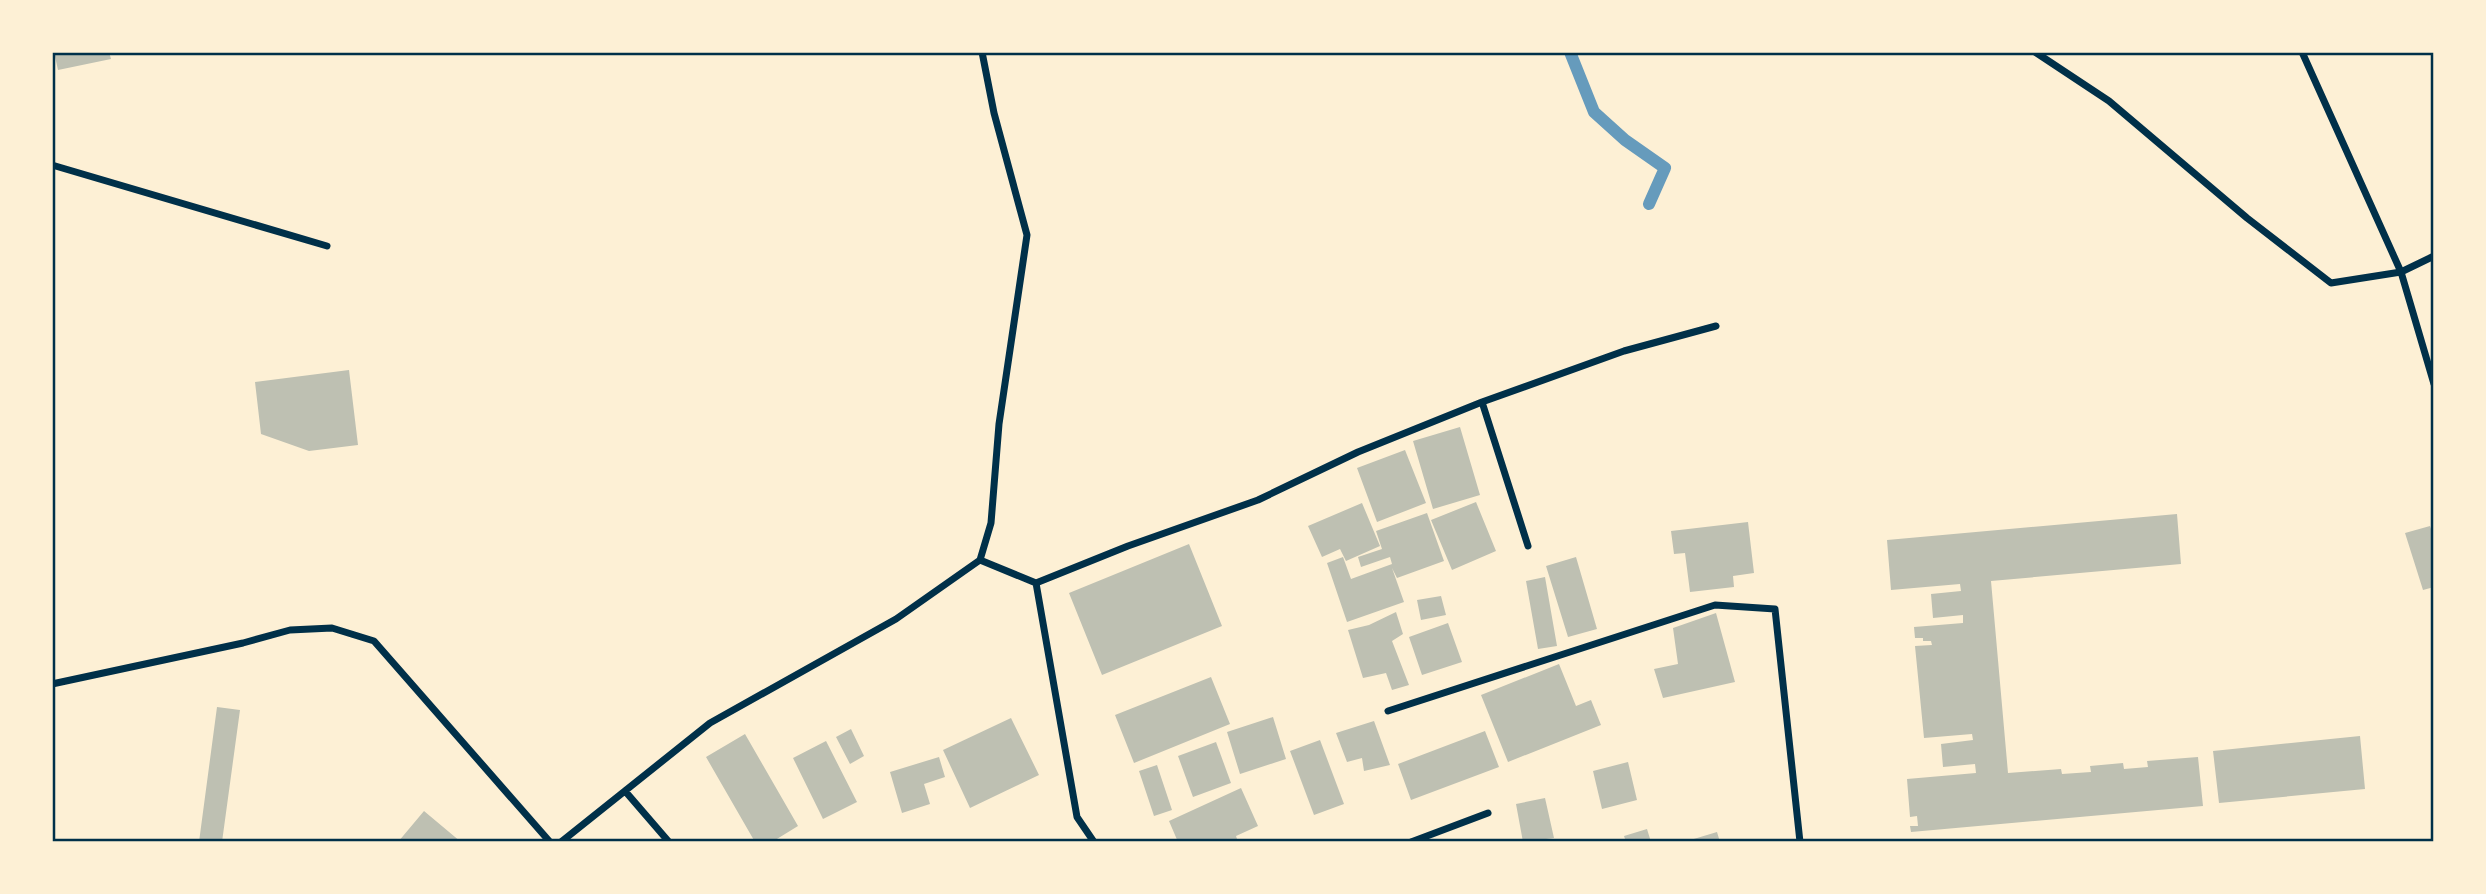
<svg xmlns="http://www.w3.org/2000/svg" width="2486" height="894" font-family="'Titillium Web',sans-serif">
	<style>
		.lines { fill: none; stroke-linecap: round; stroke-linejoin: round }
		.stream { stroke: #669bbc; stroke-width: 12 }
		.building { fill: #bec0b2 }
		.minor { stroke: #003049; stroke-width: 7 }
		.neatline { fill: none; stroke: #003049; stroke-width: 2.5 }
	</style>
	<rect width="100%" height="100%" fill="#fdf0d5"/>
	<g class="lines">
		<path class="stream" d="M1570,52L1594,112L1625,140L1665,168L1649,204"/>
	</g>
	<path class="building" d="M54,52H109L111,59L58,70Z
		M349,370L358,445L309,451L261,434L255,382Z
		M1460,427L1480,495L1433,509L1413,441Z
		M1405,450L1426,503L1377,522L1357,468Z
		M1476,502L1496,551L1452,570L1431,520Z
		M1362,503L1380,546L1346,561L1340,549L1322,557L1308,526Z
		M1427,513L1444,561L1397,578L1392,568L1404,602L1347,622L1327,563L1343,557L1351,579L1392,564L1390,557L1361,567L1358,557L1382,549L1376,531Z
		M2177,514L2181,564L1991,581L2008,773L2061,769L2062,774L2091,772L2090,766L2123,763L2124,769L2148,767L2147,761L2198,757L2203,806L1911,832L1910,826H1918L1917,816L1910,817L1907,779L1976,773L1975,764L1943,767L1941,744L1973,740L1972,734L1924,738L1915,646L1932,645L1931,641H1923V638H1915L1914,627L1963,623V615L1933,618L1931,594L1961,591L1960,584L1891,590L1887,540Z
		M1748,522L1754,573L1733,576L1734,587L1690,592L1685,553L1674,554L1671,531Z
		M2430,526L2434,538V587L2423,590L2405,533Z
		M1189,544L1222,626L1102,675L1069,593Z
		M1576,557L1597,629L1568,637L1546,566Z
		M1545,577L1557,646L1538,649L1526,581Z
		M1441,596L1446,615L1421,620L1417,600Z
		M1396,612L1403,634L1392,641L1409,685L1392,690L1386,673L1363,678L1348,630L1369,625Z
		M1716,613L1735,682L1663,698L1654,669L1678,664L1673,628Z
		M1448,623L1462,662L1422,675L1409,637Z
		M1559,664L1576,706L1591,700L1601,725L1508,762L1481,695Z
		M1211,677L1230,724L1134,763L1115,715Z
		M217,707L240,710L222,842H199Z
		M1273,717L1286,759L1240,774L1227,732Z
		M1011,718L1039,775L970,808L943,750Z
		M1374,721L1390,765L1364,771L1362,758L1347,762L1336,733Z
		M851,729L864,756L850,764L836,737Z
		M1485,731L1499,767L1411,800L1398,764Z
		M745,734L798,826L772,842H755L706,757Z
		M2360,736L2365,789L2219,803L2213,751Z
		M1320,740L1344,804L1314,815L1290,751Z
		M826,741L857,802L823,819L793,758Z
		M1216,742L1231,783L1193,797L1178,756Z
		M939,757L945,777L924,784L930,804L902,813L890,772Z
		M1628,762L1637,800L1602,809L1593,771Z
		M1157,765L1172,810L1154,816L1139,771Z
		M1241,788L1258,826L1236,836L1238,842H1178L1169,821Z
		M1545,798L1554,838L1523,842L1516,804Z
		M424,811L461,842H398Z
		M1647,829L1651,842H1626L1624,836Z
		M1717,832L1720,842H1687V841Z"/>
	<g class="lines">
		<path class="minor" d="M2035,52L2109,101L2247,218L2331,283L2401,272L2434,256
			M2302,52L2401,272L2434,384
			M52,165L327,246
			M1482,402L1528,546
			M980,560L1036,583L1128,546L1258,500L1358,452L1482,402L1624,351L1716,326
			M1036,583L1077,817L1094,842
			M52,684L243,643L290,630L332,628L374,641L550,842
			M1388,711L1715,605L1775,609L1800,842
			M625,791L669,842
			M561,842L710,723L896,619L980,560L991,523L999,424L1027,235L994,113L982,52
			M1411,842L1488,813"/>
	</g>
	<rect width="2486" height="894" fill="none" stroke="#fdf0d5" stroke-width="108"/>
	<rect x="54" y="54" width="2378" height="786" class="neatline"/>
</svg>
